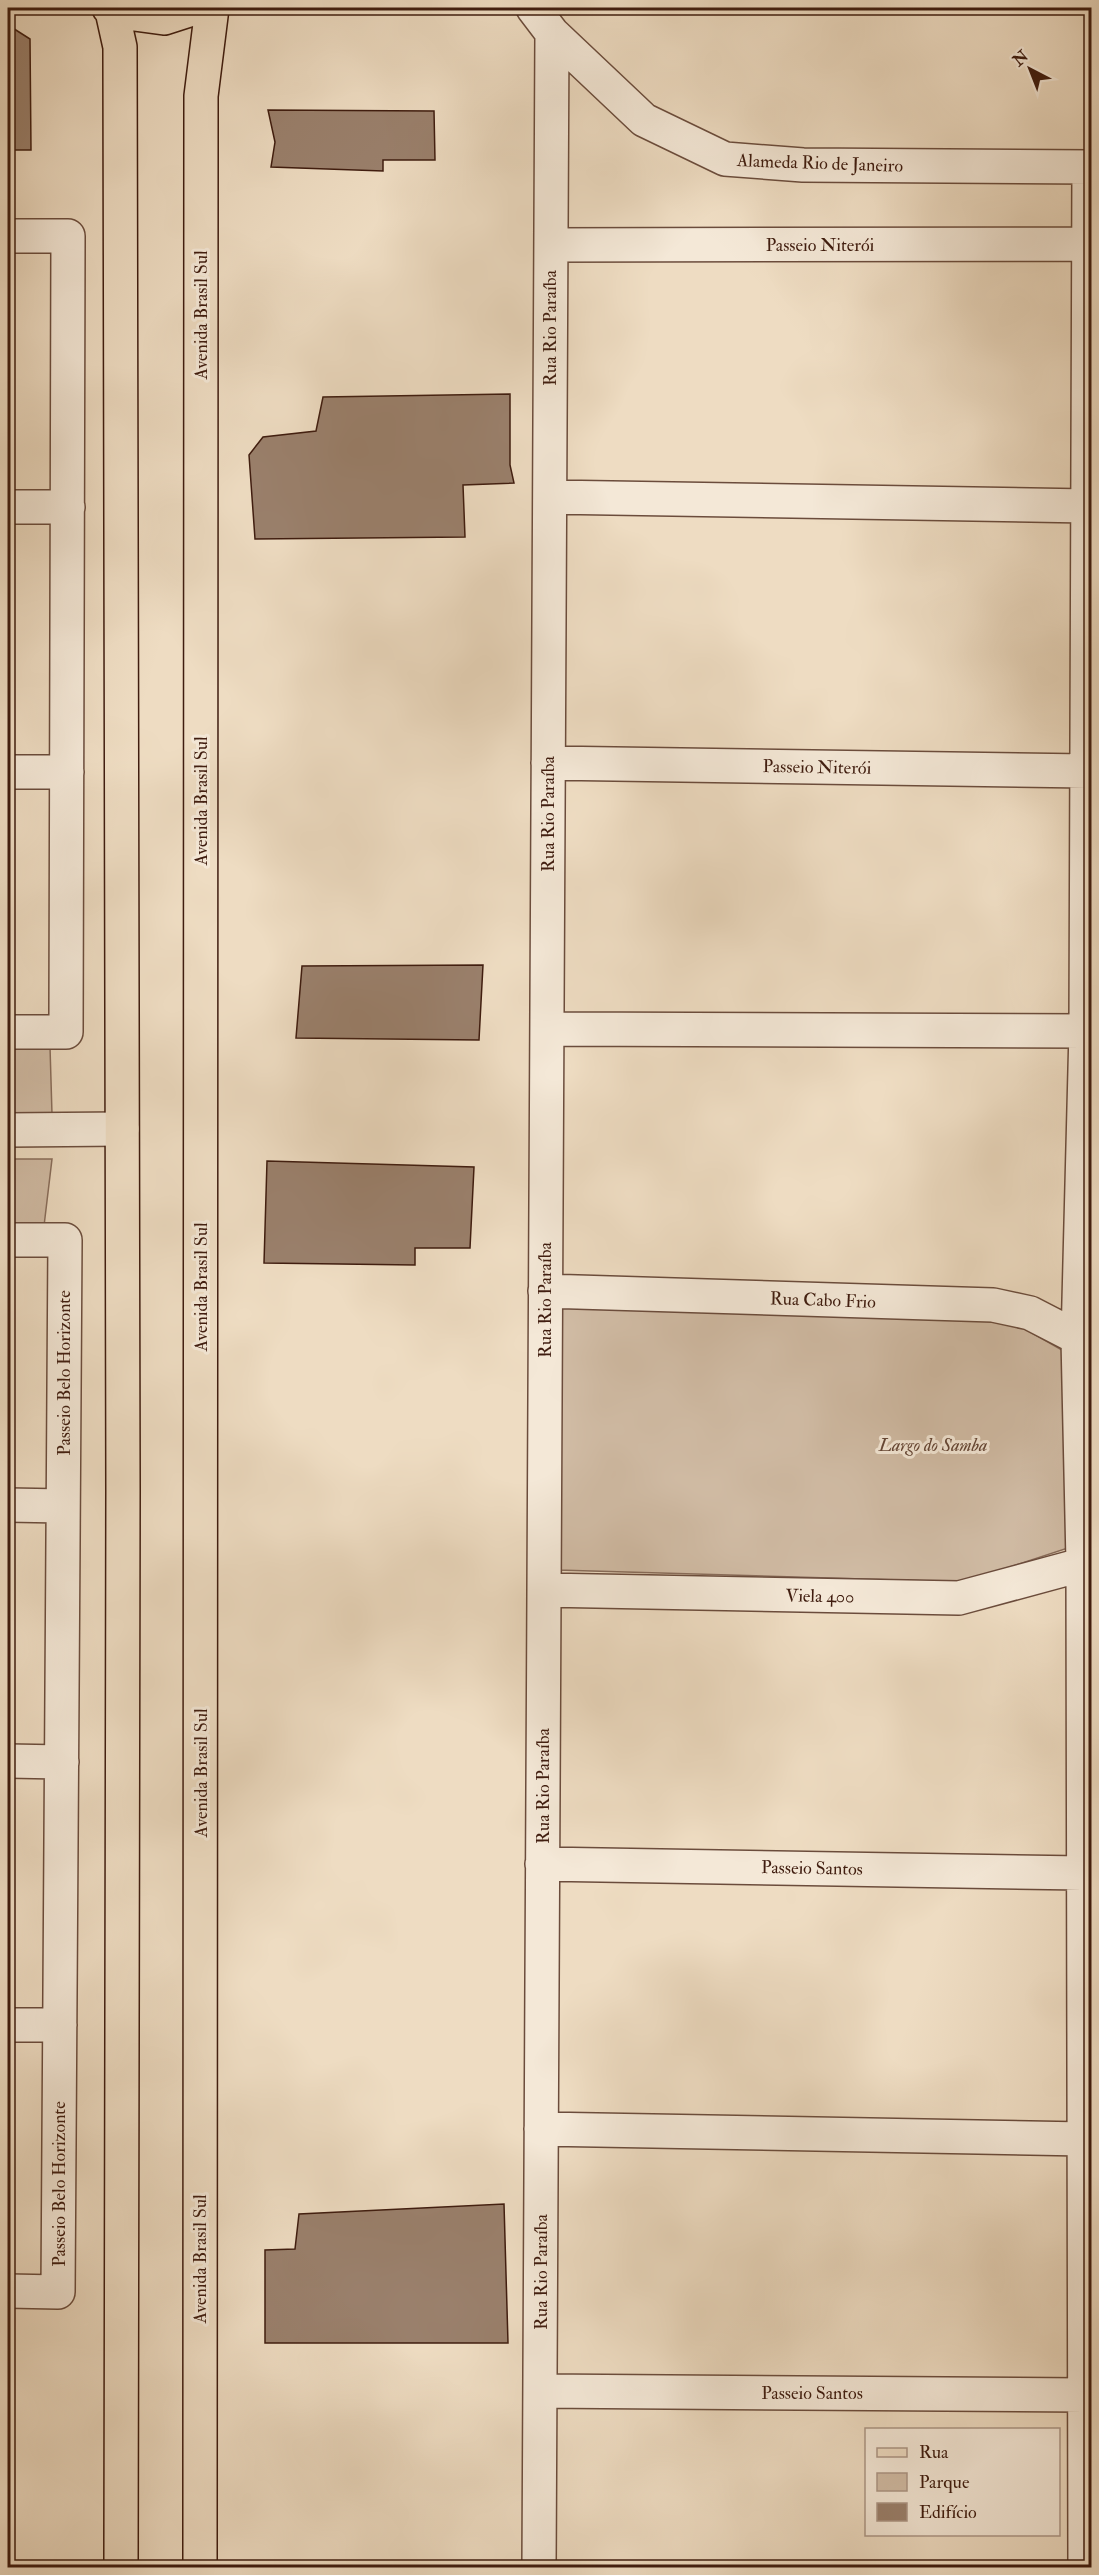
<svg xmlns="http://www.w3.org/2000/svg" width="1099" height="2575" font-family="'IM FELL Double Pica',serif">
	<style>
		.green { fill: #d0bba4; stroke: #886c5a; stroke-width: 1.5 }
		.building { fill: #9a806c; stroke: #3f1c0f; stroke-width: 1.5 }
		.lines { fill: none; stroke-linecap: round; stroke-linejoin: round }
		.minor-casing { stroke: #6b4c3c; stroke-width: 36 }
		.major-casing { stroke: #3f1c0f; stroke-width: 36 }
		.minor { stroke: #f4e8d7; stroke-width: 33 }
		.major { stroke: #eedcc2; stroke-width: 33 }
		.labels { text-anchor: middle; stroke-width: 6; stroke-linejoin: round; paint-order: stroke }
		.street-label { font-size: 18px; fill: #3f1c0f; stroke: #f4e8d7 }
		.park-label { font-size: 18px; font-style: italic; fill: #634434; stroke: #f4e8d7 }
	</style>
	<rect width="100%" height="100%" fill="#eedcc2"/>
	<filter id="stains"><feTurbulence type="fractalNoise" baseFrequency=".00333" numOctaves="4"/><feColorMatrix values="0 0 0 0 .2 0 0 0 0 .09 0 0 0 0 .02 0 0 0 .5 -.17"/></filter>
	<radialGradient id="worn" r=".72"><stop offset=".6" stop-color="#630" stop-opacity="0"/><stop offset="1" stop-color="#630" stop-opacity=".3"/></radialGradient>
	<path class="green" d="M8,1047H50L52,1114H8Z
		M8,1159H52L44,1226H8Z
		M560,1306L986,1307L1069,1354L1071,1547L964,1582L557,1570Z"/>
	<path class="building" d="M8,25L30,39L31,150H8Z
		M268,110L434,111L435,160H383V171L271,167L275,142Z
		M510,394V465L514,483L463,485L465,537L255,539L249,455L263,437L316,431L323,397Z
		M483,965L479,1040L296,1038L302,966Z
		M267,1161L474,1167L470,1248H415V1265L264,1263Z
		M504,2204L508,2343H265V2250L295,2249L299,2214Z"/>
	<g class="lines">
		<g class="minor-casing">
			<path id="minor" d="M533,8L552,33L644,120L725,159L803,165L1092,167
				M8,236H68L66,1032H8
				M551,245L1089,244
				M550,497L1088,506
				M8,507H68
				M548,763L1087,771
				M8,772H67
				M547,1029L1086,1031
				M8,1130L122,1129
				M8,1240H65L58,2292L8,2291
				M545,1291L993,1305L1030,1313L1092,1345
				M8,1505L63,1506
				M544,1590L959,1598L1092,1562
				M8,1761L62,1762
				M542,1864L1082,1873
				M8,2025H60
				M541,2129L1084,2139
				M540,2391L1084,2395
				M539,2568L552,33
				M1085,2568L1083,1562L1078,1339L1086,1031L1089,167"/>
		</g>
		<g class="major-casing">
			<path id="major" d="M109,8L112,11L164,18L195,8
				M112,11L120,47L123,1490L121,2568
				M200,2568L201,96L212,8"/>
		</g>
		<use href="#minor" class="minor"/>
		<use href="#major" class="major"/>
	</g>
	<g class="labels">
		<g class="street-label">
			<text transform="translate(820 163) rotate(2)" y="6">Alameda Rio de Janeiro</text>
			<text x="820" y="251">Passeio Niterói</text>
			<text transform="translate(201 315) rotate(-90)" y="6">Avenida Brasil Sul</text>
			<text transform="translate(550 328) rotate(-90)" y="6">Rua Rio Paraíba</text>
			<text transform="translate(817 767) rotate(1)" y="6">Passeio Niterói</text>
			<text transform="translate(201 801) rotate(-90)" y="6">Avenida Brasil Sul</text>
			<text transform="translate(548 814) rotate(-90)" y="6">Rua Rio Paraíba</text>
			<text transform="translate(201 1287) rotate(-90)" y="6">Avenida Brasil Sul</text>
			<text transform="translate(545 1300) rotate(-90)" y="6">Rua Rio Paraíba</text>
			<text transform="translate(823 1300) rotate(2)" y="6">Rua Cabo Frio</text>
			<text transform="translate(64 1373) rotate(-90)" y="6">Passeio Belo Horizonte</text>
			<text transform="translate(820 1596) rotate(1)" y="6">Viela 400</text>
			<text transform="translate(201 1773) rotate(-90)" y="6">Avenida Brasil Sul</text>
			<text transform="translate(543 1786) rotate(-90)" y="6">Rua Rio Paraíba</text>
			<text transform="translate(812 1868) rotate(1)" y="6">Passeio Santos</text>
			<text transform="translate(59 2184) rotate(-90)" y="6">Passeio Belo Horizonte</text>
			<text transform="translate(200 2259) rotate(-90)" y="6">Avenida Brasil Sul</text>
			<text transform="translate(541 2272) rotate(-90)" y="6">Rua Rio Paraíba</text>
			<text x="812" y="2399">Passeio Santos</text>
		</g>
		<g class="park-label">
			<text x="933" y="1451">Largo do Samba</text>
		</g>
	</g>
	<rect width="1099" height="2575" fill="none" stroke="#eedcc2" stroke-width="30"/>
	<rect x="9" y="9" width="1081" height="2557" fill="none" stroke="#3f1c0f" stroke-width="3"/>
	<rect x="15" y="15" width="1069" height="2545" fill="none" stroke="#3f1c0f" stroke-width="1.5"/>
	<rect x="865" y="2428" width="195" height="108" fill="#f4e8d7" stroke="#ac9687" stroke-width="1.5"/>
	<rect x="877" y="2448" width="30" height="9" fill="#eedcc2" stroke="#ac9687" stroke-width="1.5"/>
	<text x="919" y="2458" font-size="18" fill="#3f1c0f">Rua</text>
	<rect x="877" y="2473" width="30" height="18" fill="#d0bba4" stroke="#ac9687" stroke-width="1.5"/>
	<text x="919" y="2488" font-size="18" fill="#3f1c0f">Parque</text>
	<rect x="877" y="2503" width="30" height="18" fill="#9a806c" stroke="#ac9687" stroke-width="1.5"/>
	<text x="919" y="2518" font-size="18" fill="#3f1c0f">Edifício</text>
	<g transform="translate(1030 69) rotate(318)" stroke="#f4e8d7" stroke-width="4.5" paint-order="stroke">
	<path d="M0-4.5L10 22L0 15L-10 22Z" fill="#3f1c0f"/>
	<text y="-9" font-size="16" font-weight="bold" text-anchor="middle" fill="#3f1c0f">N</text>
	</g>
	<rect width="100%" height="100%" filter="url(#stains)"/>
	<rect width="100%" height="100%" fill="url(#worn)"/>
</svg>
